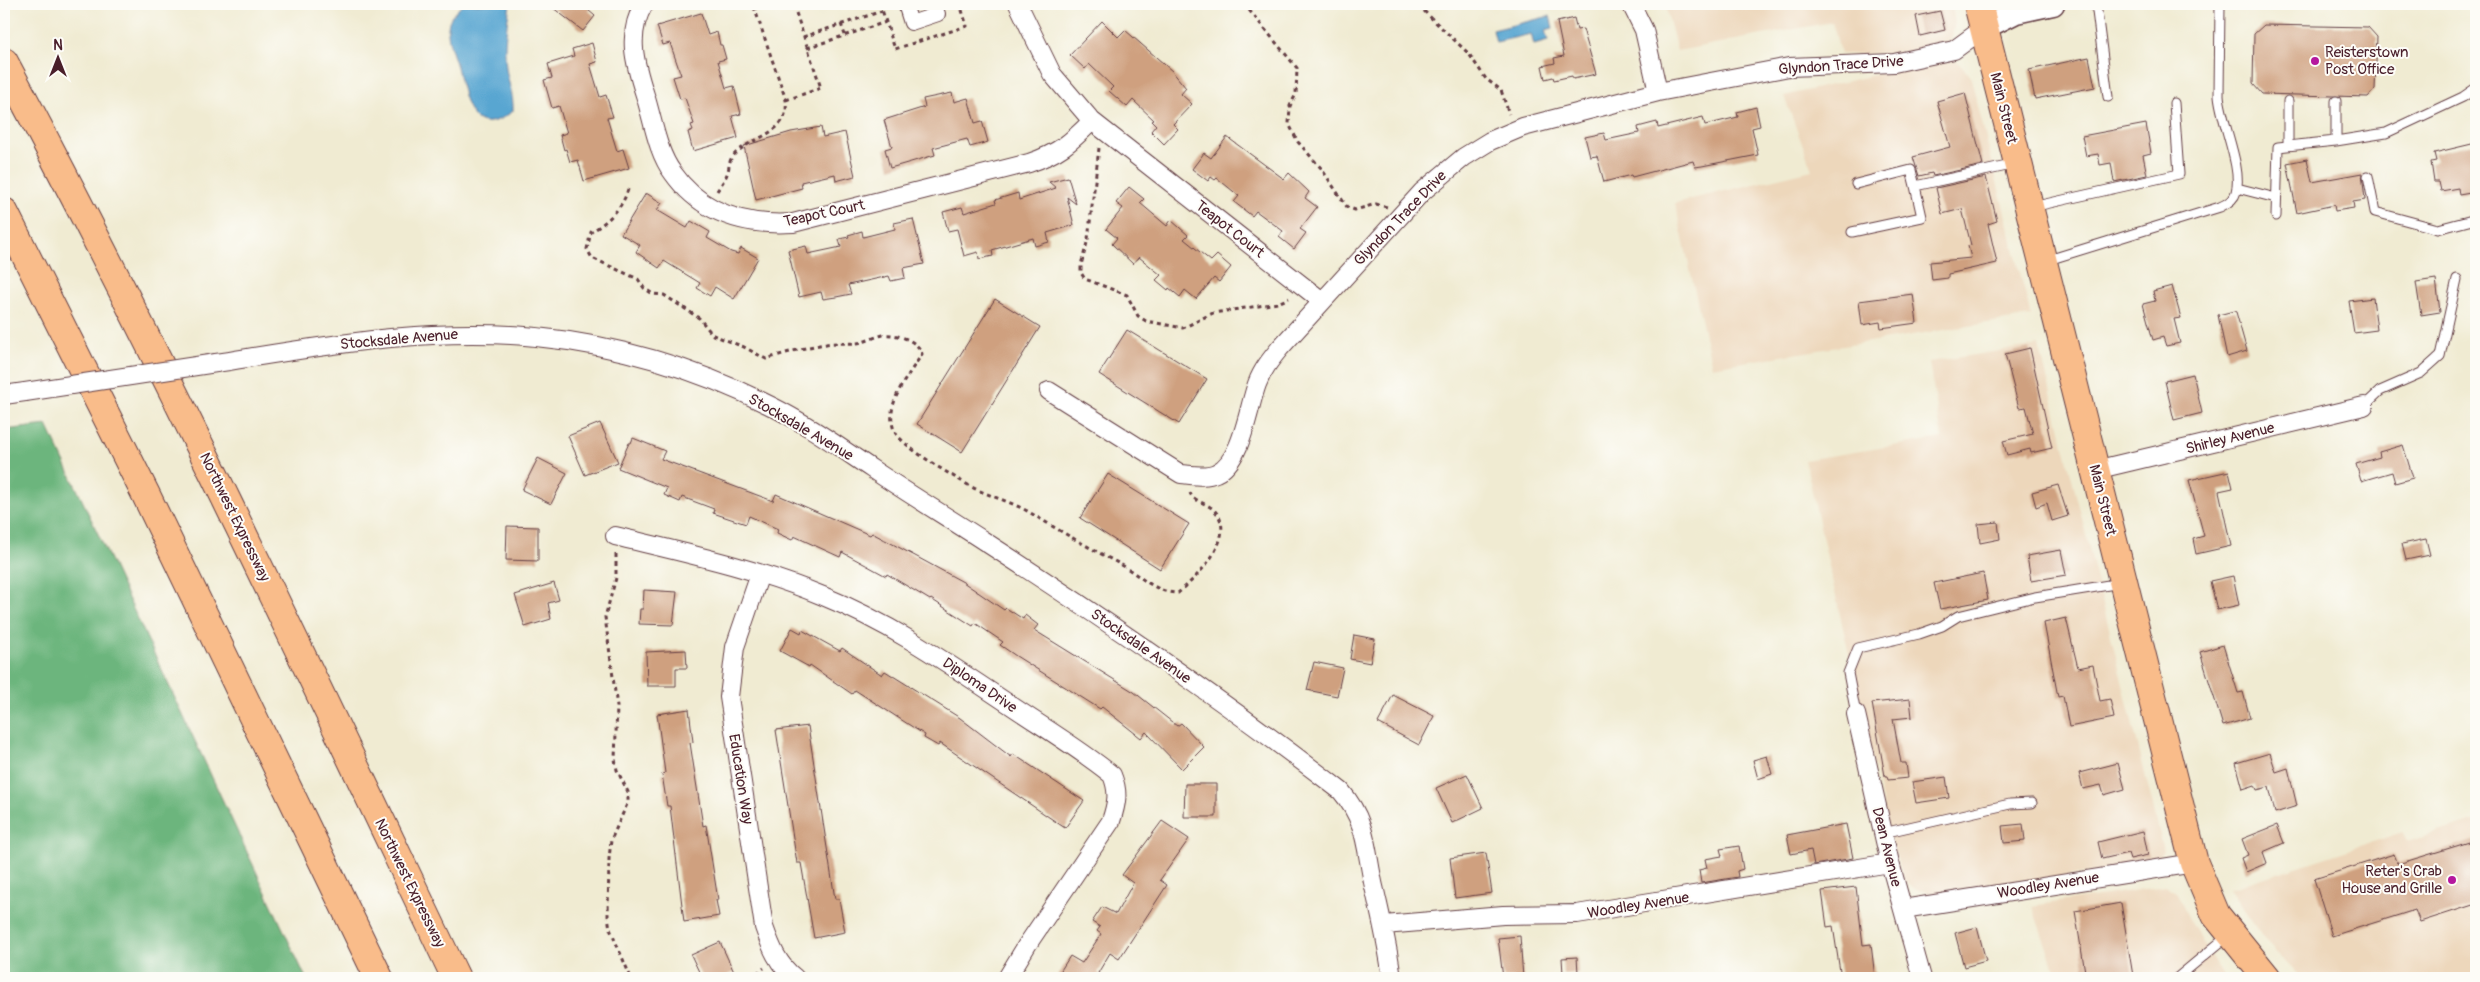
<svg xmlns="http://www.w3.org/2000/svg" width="2480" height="982" font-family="Pangolin,sans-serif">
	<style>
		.built { fill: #edd7bb }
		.forest { fill: #6cb57d; stroke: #5b6a54 }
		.water { fill: #58a6d1; stroke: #51627e }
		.building { fill: #cfa07f }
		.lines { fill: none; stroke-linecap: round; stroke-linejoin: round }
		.service-casing { stroke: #633e44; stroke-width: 11 }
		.pedestrian-casing { stroke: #633e44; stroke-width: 16 }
		.minor-casing { stroke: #633e44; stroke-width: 20 }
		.tertiary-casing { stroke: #633e44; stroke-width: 25 }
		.primary-casing { stroke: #633e44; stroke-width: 30 }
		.motorway-casing { stroke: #633e44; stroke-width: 30 }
		.path { stroke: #633e44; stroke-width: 3; stroke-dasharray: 4 4; stroke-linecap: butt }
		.service { stroke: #fff; stroke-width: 9 }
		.pedestrian { stroke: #fff; stroke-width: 14 }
		.minor { stroke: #fff; stroke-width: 18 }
		.tertiary { stroke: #fff; stroke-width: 22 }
		.primary { stroke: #f9bc8a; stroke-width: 28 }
		.motorway { stroke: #f9bc8a; stroke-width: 28 }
		.minor-bridge-casing { stroke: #633e44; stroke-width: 20; stroke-linecap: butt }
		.minor-bridge { stroke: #fff; stroke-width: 18 }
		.poi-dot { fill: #b5179e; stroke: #fdfcf7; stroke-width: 2 }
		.labels { text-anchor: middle; stroke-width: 4; stroke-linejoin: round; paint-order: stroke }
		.poi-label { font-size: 15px; fill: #4a1f2b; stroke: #fdfcf7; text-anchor: start }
		.street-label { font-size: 15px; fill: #4a1f2b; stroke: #fdfcf7 }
	</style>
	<rect width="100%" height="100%" fill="#fdfcf7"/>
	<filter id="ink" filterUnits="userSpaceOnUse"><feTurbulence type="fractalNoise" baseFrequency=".02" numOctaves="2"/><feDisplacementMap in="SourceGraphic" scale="10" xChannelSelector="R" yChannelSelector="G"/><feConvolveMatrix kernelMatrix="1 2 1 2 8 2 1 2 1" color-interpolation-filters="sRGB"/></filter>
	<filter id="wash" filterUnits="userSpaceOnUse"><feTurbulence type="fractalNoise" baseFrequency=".0096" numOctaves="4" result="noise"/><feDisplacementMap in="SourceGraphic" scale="20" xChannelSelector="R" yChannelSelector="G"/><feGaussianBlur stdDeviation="1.12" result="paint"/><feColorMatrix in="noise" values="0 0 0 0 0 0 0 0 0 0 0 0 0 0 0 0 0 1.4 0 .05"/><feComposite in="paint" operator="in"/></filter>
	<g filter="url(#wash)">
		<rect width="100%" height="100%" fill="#f0ebd2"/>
		<path class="built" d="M1665,4H1952L1955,23L1951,41L1900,53L1841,54L1832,22L1677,51Z
			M1955,60L1970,75L2031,316L1712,367L1675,203L1812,170L1784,96L1870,76Z
			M2039,345L2164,851L2156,862L1944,895L1916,890L1904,879L1892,844L1805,460L1942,438L1929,362Z
			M2476,820V978H2301L2266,942L2229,889L2403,832L2408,842Z
			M2165,886L2176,892L2190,921L2224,978H2061L2052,962L2032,906Z"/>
		<path class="forest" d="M47,425L306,978H4V430Z"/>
		<path class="water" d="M464,4H510C507,25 503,46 506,68C508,83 514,95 513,111C470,143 465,100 457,67C453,53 445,36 449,22C451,15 459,8 464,4Z
			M1550,16L1553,28L1545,30L1548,41L1534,45L1531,34L1496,42L1493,30Z"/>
		<g id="blocks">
			<path class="building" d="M548,4H593L588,10L595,16L583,31Z
				M1940,11L1945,30L1920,36L1916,16Z
				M701,13L708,35L717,32L720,45H722L726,59L718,61L726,88L734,86L741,114L732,116L738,138L693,151L688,132L693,130L691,125L694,124L685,98L680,99L673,77L681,75L670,43L663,45L657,26Z
				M1574,18L1577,30L1583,29L1596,74L1573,79L1572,76L1554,80L1553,77L1545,79L1542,66L1555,63L1554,58L1564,56L1557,22Z
				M1102,21L1118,37L1125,30L1172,71L1186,88L1181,94L1192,104L1173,124L1178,129L1164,144L1151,131L1156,125L1152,121L1154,120L1133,100L1127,107L1109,91L1113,87L1089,64L1085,69L1070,55Z
				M2264,25L2368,27L2377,37L2375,89L2368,97L2262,94L2253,84L2254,34Z
				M592,43L597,62L590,64L600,97L606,95L613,117L607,118L617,151L623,149L629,168L584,181L578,160L570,162L566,149L564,150L560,135L567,133L559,106L552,108L544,80L552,78L548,64L574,56L572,49Z
				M2089,57L2095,87L2035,99L2029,70Z
				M952,93L954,102L968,98L975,123L982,121L988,142L970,147L967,139L933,148L935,155L890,168L885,149L892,147L884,120L925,107L923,99Z
				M1965,93L1983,165L1933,176L1932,173L1919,176L1913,157L1950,147L1937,101Z
				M1756,107L1760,126L1752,128L1758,155L1702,166L1695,167L1693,161L1632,177L1631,175L1604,182L1597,156L1590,157L1585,137L1604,133L1606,140L1639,133L1638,127L1657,122L1658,128L1703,117L1705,125L1738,117L1737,112Z
				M2146,124L2151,153L2143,155L2147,175L2114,182L2111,163L2100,165L2098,154L2086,156L2082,136Z
				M821,127L823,137L845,132L855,176L836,181L835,174L801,182L802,188L756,200L744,146L791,132Z
				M1227,137L1284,179L1289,173L1309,192L1305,198L1317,207L1300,229L1306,233L1294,249L1279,237L1283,231L1256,211L1252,216L1234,202L1239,196L1217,178L1215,180L1211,177L1208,181L1192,169L1204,153L1211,158Z
				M2476,143V192L2459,195L2458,188L2441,191L2439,182H2434L2431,162L2436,161L2434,153Z
				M2307,159L2312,182L2362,173L2365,200L2353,202L2354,208L2335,211L2334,205L2297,213L2287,163Z
				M1068,177L1076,204L1067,197L1074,225L1047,233L1049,242L1035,246L1033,238L992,250L993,256L979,259L978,252L964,256L957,229L948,231L943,212L962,207L964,213L996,203L995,200L1018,193L1019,200L1056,188L1049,182Z
				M1986,177L1997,221L1988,224L1997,263L1948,274V278L1932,280L1930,262L1971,258L1968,246L1971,245L1962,209L1942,214L1936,188Z
				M1129,187L1144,199L1140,203L1167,226L1171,220L1188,235L1184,239L1211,261L1217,255L1231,267L1219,282L1214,278L1196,299L1185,290L1180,297L1169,288L1168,290L1156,280L1161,275L1139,257L1133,264L1112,244L1117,238L1106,229L1123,208L1116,203Z
				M646,193L662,203L657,210L687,228L691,221L710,232L707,238L731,252L738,254L741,248L758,258L734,299L715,287L710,296L697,288L700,283L664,261L659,268L636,252L640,245L621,234Z
				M913,219L924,264L903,268L905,278L891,281L889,276L848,285L851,294L836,297L823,299L821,292L799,297L788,250L806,246L808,254L841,247L839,239L849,237L848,235L862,231L863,237L895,229L894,223Z
				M2436,279L2440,312L2421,315L2416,282Z
				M2172,286L2181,318L2174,319L2180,343L2166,346L2163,337L2153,340L2143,304L2155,301L2153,291Z
				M1913,294L1917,323L1881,328L1880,322L1862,325L1859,301Z
				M2373,298L2377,330L2354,333L2349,301Z
				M995,299L1040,327L962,452L917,424Z
				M2234,311L2236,312L2247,351L2227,357L2218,315Z
				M1127,330L1207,379L1179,424L1099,374Z
				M2030,348L2052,448L2031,453L2030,449L2007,455L2003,441L2033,434L2026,407L2019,408L2005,354Z
				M2193,374L2202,413L2174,420L2165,381Z
				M600,423L618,462L585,475L568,436Z
				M633,438L665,451L661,459L773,501L776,494L870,535L872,533L917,557L963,582L1004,610L1006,608L1023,619L1025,615L1038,625L1034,630L1134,692L1177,726L1181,723L1204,747L1182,769L1146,732L1141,738L1102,707L1100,709L1016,656L1000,645L1003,642L975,623L973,626L931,599L930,600L887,574L886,576L842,552L840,557L794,536L792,540L777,533L778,529L749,516L746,524L713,513L714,509L682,497L680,502L664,495L667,488L618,468L629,443H631Z
				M2403,445L2413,478L2395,483L2392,472L2361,481L2356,464L2380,457L2379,452Z
				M538,458L567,473L551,504L522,490Z
				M2229,471L2233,488L2219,491L2231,546L2196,554L2193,539L2204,536L2189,480Z
				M1108,474L1189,524L1160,569L1080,518Z
				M2058,485L2068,516L2052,521L2047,503L2036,507L2032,492Z
				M1998,522L2000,539L1980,543L1978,524Z
				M507,526L538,527V561L506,560Z
				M2426,539L2430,555L2406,560L2402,544Z
				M2061,550L2066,575L2031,581L2027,556Z
				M1983,573L1988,600L1940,609L1934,583Z
				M2233,576L2239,605L2217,610L2210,581Z
				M554,583L559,600L548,603L551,619L525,627L515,595Z
				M644,590L677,592L673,625L639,624L640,609H643Z
				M2066,618L2078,668L2093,665L2100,701L2110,699L2114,718L2069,727L2063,696L2058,697L2044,623Z
				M792,628L801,633L802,630L840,651L842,648L882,675L885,671L960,718L1011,757L1013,754L1084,801L1065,828L940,743L938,746L924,738L925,735L855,690L852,694L810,665L809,667L780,651Z
				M1354,635L1375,639L1370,663L1350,659Z
				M2223,645L2238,693L2243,692L2250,718L2223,726L2200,652Z
				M686,650L687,668H676V686H647L646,652Z
				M1314,662L1343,668L1337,696L1307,690Z
				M1393,695L1434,716L1419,745L1378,723Z
				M1910,699L1912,717L1893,719L1901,763H1906L1908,778L1888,780L1887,776H1885L1872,703Z
				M689,709L693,742L690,743L703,826L706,825L718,900H716L719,916L684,922L670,806H667L662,774L665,773L657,714Z
				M808,726L835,899H839L845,932L814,938L801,863H797L776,730Z
				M2270,753L2276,772L2288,768L2297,806L2275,813L2269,787L2257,790L2255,785L2243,789L2236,763Z
				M1767,756L1772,774L1758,779L1753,760Z
				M2118,763L2125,789L2104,795L2101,785L2083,789L2079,773Z
				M1467,774L1483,808L1452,823L1436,788Z
				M1946,777L1949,798L1916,803L1912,782Z
				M1185,784H1216V817H1184Z
				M1162,821L1189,839L1160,880L1167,885L1119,959L1110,953L1098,973L1105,978H1056L1070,956L1082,963L1101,934L1097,931L1100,927L1092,922L1102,907L1116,914L1133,883L1122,875Z
				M1846,824L1853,858L1814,865L1811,850L1791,854L1787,835Z
				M2023,824L2025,841L2004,843L2002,826Z
				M2277,825L2284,843L2263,852L2267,863L2246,872L2241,858L2248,855L2242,839Z
				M2143,831L2148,855L2130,859L2128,853L2102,859L2098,842Z
				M2476,840V904L2420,922L2415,910L2332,936L2314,879L2394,854L2398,864Z
				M1739,846L1743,869L1737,871L1738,877L1701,883L1699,870L1707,868L1705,859L1722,856L1720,849Z
				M1486,853L1492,893L1455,898L1450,858Z
				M1856,887L1863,945L1871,944L1875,978H1841L1833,926L1827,927L1822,891Z
				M2121,903L2133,976L2086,978L2075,911Z
				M1977,927L1986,961L1964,967L1955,933Z
				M1520,936L1523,978H1503L1498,938Z
				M720,942L734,972L722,978H702L691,955Z
				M1577,957L1578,973L1563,974L1562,958Z"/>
		</g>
	</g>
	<g filter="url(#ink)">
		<use href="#blocks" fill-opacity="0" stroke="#633e44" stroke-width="1"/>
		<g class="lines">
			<g class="service-casing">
				<path id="service" d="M2096,4L2108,97
					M2288,101V145
					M2336,141V101
					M2368,176L2375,212L2438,229L2476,219
					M1856,184L1911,170L1915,186L2016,164
					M2237,188L2276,198
					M2032,207L2179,174L2174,103
					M2276,216L2278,147L2336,141L2386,133L2463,97L2476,88
					M1852,232L1922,217L1915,186
					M2045,261L2220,207C2227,204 2234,200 2236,192C2243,168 2221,122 2219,95L2220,4
					M2364,406L2380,391L2421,373L2440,356L2457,279
					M1856,714L1848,673L1858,648L1919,634L1942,626L1958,616L2035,597L2121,583
					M1883,833L2010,804L2032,803
					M2177,978L2229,935"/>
			</g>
			<g class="pedestrian-casing">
				<path id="pedestrian" d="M905,4L911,23L938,14L934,4"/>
			</g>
			<g class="minor-casing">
				<path id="minor" d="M644,4C626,34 635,64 645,95C653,120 657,152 673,173C702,214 746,226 793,223L1029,163C1059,153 1070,143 1092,121
					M1018,4L1052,74L1092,121L1322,301
					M1631,4L1644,30L1658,92
					M216,363C323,346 428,326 536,337C617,345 698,369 771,406C807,424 839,447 872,469C909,494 947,517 984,541C1106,620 1226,702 1341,791C1369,824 1365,851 1375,891C1382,921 1388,948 1392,978
					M1049,391L1181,474C1193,475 1205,478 1216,473C1242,462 1248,408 1257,384C1262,370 1271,359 1280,348L1422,192L1464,157L1490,141L1523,127L1658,92L1789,67L1894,63L1954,50L1984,28
					M4,395L25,392
					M2095,470L2364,406
					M615,536C685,553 756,568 823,596C890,623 949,664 1009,704C1043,727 1080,749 1112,775C1119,792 1117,803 1111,821L1027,945L1007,978
					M760,574L735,647L729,697L764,927C771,947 778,965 795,978
					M1856,714L1890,863L1922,978
					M1903,909L2194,863
					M1384,925L1503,915L1577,914L1890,863"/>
			</g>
			<g class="tertiary-casing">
				<path id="tertiary" d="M1984,28L2016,12L2053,4"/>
			</g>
			<g class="primary-casing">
				<path id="primary" d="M1978,4L2194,863L2216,915L2267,978"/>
			</g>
			<g class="motorway-casing">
				<path id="motorway" d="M4,62C164,362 309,671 456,978
					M4,212L146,495L379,978"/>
			</g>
			<path class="path" d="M880,4L895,49L967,26L960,4
				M1244,4L1297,68L1296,94L1290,106L1289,124L1298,142L1321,168L1347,207L1355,210L1376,204L1387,207
				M1420,4L1425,12L1469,54L1486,79L1501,90L1509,114
				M755,8L770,4
				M841,24L845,35
				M803,37L882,11
				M807,48L886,22
				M786,100L821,88L793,4
				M1099,148L1088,239L1081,265V273L1085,279L1127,295L1138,316L1146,321L1183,328L1213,313L1278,303L1289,298
				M628,189C623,208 607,222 591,232L587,249L592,258L638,279L644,288L653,294L664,295L699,318L713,335L744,347L766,359C786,353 805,347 826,344C836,342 847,344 857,343C866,342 874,337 883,335C896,333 919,341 922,354C909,375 884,403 894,430C899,445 954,477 970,486C988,496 1010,501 1029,512C1058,530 1088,547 1118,563C1138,573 1154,593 1178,593C1197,577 1238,537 1215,511C1208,503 1194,502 1190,493
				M717,191C720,186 725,180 727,174C730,167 728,162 733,156C751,135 790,136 786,100L753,4
				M616,554V578L605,617L617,707L615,759L617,770L628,792V802L611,840L609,859L608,916L610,929L631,978
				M750,978L764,968"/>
			<use href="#service" class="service"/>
			<use href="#pedestrian" class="pedestrian"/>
			<use href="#minor" class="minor"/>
			<use href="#tertiary" class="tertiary"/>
			<use href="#primary" class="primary"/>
			<use href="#motorway" class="motorway"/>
			<g class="minor-bridge-casing">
				<path id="minor-bridge" d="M25,392L216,363"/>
			</g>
			<use href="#minor-bridge" class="minor-bridge"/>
		</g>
	</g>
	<g class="poi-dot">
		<circle cx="2315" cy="61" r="5"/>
		<circle cx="2452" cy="880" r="5"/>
	</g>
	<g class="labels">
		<g class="poi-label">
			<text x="2325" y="57">Reisterstown<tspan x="2325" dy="17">Post Office</tspan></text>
			<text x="2442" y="876" text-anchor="end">Reter's Crab<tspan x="2442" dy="17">House and Grille</tspan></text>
		</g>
		<g class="street-label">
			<text transform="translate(1841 65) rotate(-4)" y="5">Glyndon Trace Drive</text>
			<text transform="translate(2004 108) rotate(76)" y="5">Main Street</text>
			<text transform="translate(824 213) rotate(-12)" y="5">Teapot Court</text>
			<text transform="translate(1400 218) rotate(-46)" y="5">Glyndon Trace Drive</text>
			<text transform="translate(1230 229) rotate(38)" y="5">Teapot Court</text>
			<text transform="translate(399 339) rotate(-5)" y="5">Stocksdale Avenue</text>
			<text transform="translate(801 427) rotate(30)" y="5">Stocksdale Avenue</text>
			<text transform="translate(2230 438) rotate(-14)" y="5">Shirley Avenue</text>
			<text transform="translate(2103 500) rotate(76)" y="5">Main Street</text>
			<text transform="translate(235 517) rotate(64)" y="5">Northwest Expressway</text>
			<text transform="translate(1141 646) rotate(35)" y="5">Stocksdale Avenue</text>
			<text transform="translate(980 685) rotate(34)" y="5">Diploma Drive</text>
			<text transform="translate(741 779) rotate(81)" y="5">Education Way</text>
			<text transform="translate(1887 847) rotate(76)" y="5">Dean Avenue</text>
			<text transform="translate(410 883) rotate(64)" y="5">Northwest Expressway</text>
			<text transform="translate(2048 885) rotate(-9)" y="5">Woodley Avenue</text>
			<text transform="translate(1638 905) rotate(-9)" y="5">Woodley Avenue</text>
		</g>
	</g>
	<rect width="2480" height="982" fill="none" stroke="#fdfcf7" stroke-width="20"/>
	<g transform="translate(58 58)" stroke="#fdfcf7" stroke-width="4" paint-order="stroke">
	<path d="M0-4L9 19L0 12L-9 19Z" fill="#4a1f2b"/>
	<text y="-8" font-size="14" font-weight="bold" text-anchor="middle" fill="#4a1f2b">N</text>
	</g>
</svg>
